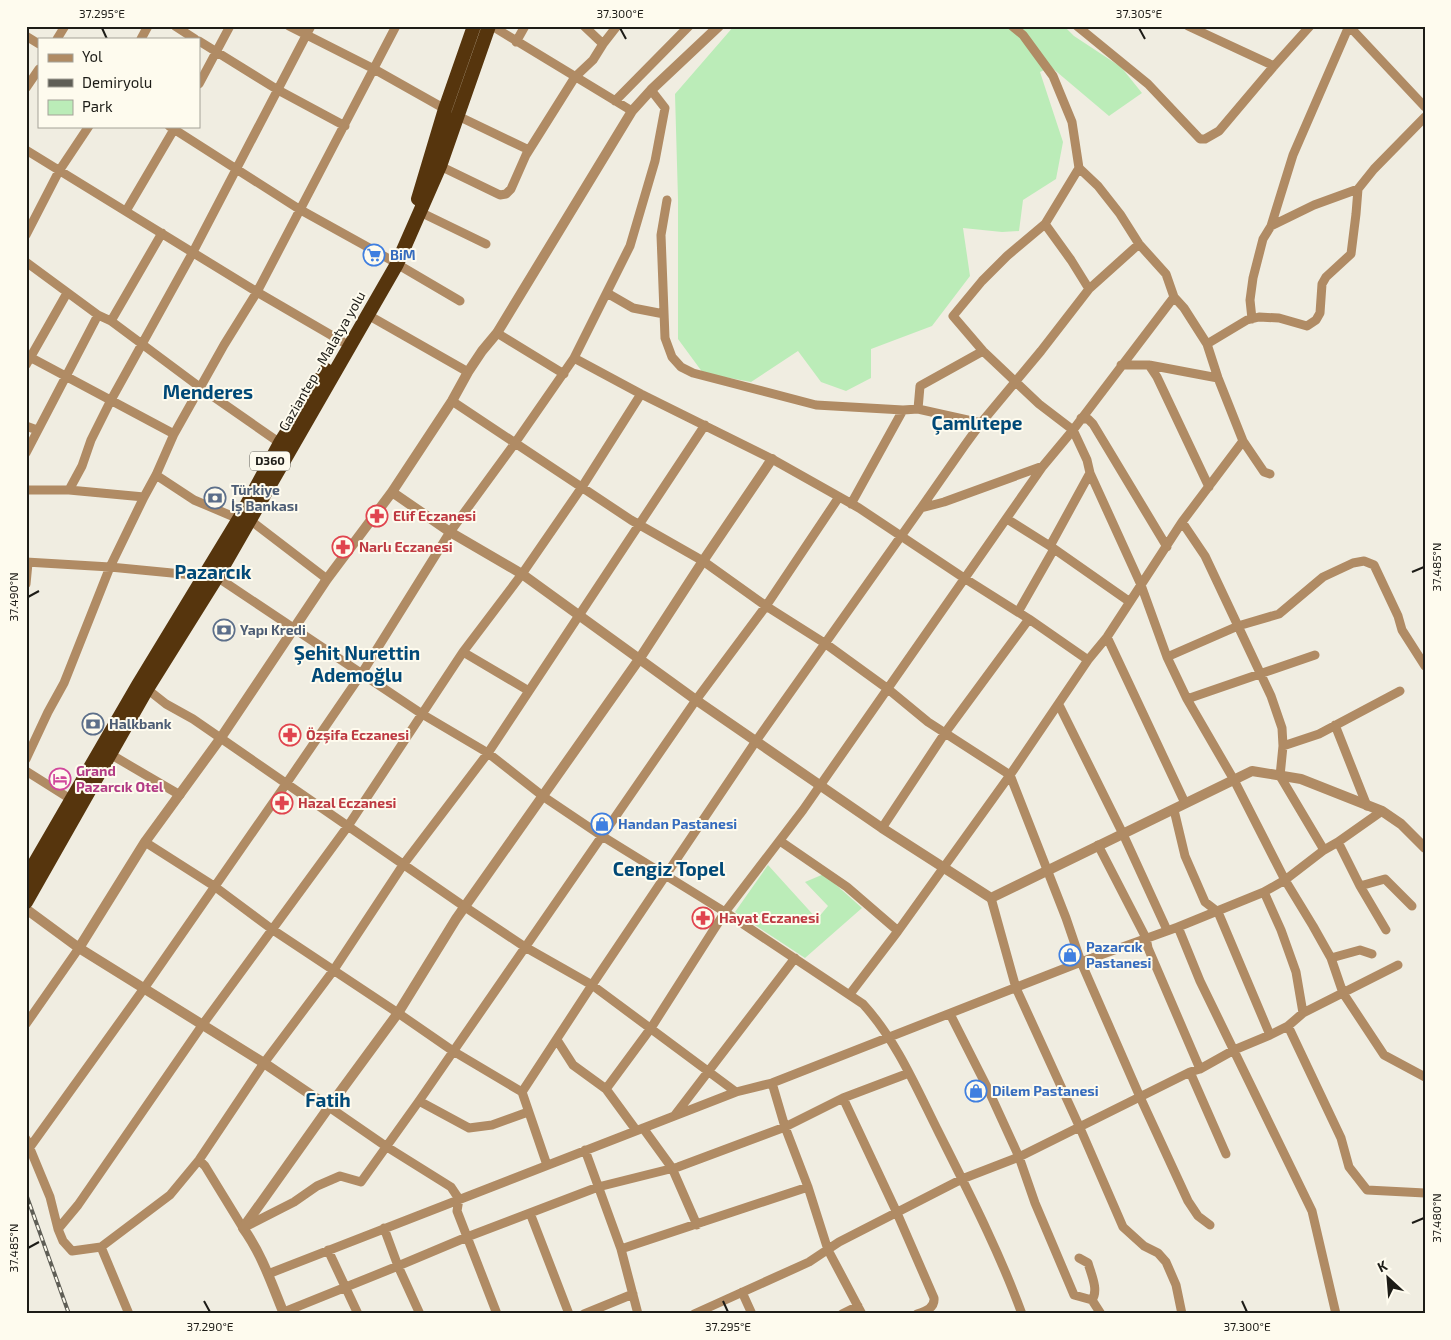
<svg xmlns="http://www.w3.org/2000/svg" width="1451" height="1340" font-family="'Exo 2',sans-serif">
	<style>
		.green { fill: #bbecb8 }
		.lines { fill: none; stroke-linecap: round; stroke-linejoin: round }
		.minor { stroke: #b08b64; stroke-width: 9 }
		.tertiary { stroke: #b08b64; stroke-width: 10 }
		.trunk { stroke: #56350d; stroke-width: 14 }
		.rail-casing { stroke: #5f5e56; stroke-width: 4 }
		.rail { stroke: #fefbee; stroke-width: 2; stroke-dasharray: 5.5; stroke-linecap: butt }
		.ticks { fill: none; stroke: #1d1c17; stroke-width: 2 }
		.labels { text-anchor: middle; stroke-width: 4; stroke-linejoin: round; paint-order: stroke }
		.shield { fill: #fefbee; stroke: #605f58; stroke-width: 1 }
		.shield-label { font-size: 12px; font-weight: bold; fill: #1d1c17 }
		.shop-label { font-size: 14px; font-weight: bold; fill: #366cbe; stroke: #fefbee; text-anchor: start }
		.street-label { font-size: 14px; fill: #1d1c17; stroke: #fefbee }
		.service-label { font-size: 14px; font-weight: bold; fill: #4e5e75; stroke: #fefbee; text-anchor: start }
		.health-label { font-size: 14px; font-weight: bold; fill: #be3a42; stroke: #fefbee; text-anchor: start }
		.hotel-label { font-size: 14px; font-weight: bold; fill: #b23c85; stroke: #fefbee; text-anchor: start }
		.district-label { font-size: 19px; font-weight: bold; fill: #014977; stroke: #fefbee }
		.neatline { fill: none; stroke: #1d1c17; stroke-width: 2 }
		.ticks-label { font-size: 12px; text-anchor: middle; fill: #1d1c17 }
	</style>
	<rect width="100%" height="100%" fill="#f0ede1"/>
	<path class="green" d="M734,26H1064L1074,36L1121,67L1142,93L1109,116L1051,67L1040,72L1063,142L1056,179L1023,200L1019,231L1002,232L963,228L970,276L932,326L871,349V378L846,391L821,382L798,351L751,382L703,373L678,339V199L675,94Z
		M768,865L817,919L828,906L805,882L824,874L862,908L805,958L735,912Z"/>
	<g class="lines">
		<path class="minor" d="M175,26L195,39
			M289,26L374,69L445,109
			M492,26L632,111
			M584,26L603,44
			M1012,26L1023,35L1053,76L1072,122L1079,168L1098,186L1120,214L1139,244L1166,274L1174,297L1184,308L1207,344L1218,378L1243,441L1264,472L1270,474
			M1077,26L1148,84L1200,139H1205L1219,131L1274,66L1310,26
			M1188,26L1274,66
			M1349,26L1425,107
			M26,36L39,44
			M57,39L65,26
			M141,39L148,26
			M199,41L278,90L345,126
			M516,42L525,26
			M199,84L230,26
			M26,88L39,69
			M615,101L689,26
			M458,116L529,150
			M169,126L299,209L391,260
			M26,150L257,292L343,342
			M440,166L500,195L506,194L511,189L526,155L575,77L593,60L603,44L617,26
			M1079,168L1045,224L1007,256L982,281L953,316L983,351L1039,404L1073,430L1087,460L1090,473L1141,585L1167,657L1187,699L1234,780L1285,880L1313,926L1331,958L1343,993L1384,1055L1425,1077
			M667,200L661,235L665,338L672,357L681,367L693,373L816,405L903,410L918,409L981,423
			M126,211L176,126
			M420,212L486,244
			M1045,224L1071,260L1089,289
			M1271,226L1293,155L1349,26
			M26,235L59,171L89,126
			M26,262L98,315L111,321L201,388L280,443
			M397,264L460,301
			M607,293L633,308L664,314
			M368,315L468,372
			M1252,319L1250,300L1253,278L1263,239L1271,226L1314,205L1358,189
			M111,321L162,233
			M497,333L564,374
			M1207,344L1247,320L1259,317L1279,318L1307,326L1316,320L1320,313L1322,284L1326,277L1351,254L1356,214L1358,189L1374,169L1425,117
			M26,355L174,434
			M574,358L641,394L772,459L859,508L964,578L1029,619L1088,660
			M26,365L67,293
			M1121,365H1149L1218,378
			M1149,365L1157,377L1209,487
			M452,401L631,520L703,561L766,606L826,644L888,689L928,722L1010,775L1066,918L1081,962L1140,1097L1188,1201L1198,1216L1210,1225
			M918,409L920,386L983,351
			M1081,418L1088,419L1093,424L1167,547
			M26,426L37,430
			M26,453L98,315
			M156,475L194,500L239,519
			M26,490H69L144,497
			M69,490L82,466L91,440L111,400L193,252L311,26
			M851,504L903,410
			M921,508L944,502L1043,466
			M1007,519L1050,546L1130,602
			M250,520L327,579
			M1182,522L1205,556L1271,696L1282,728L1283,746L1280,776L1324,850
			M1050,546L1090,473
			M26,562L110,567L203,576
			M217,577L422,714L488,753L544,797L602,836L725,912L863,1004C896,1040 916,1087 938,1131C968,1191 999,1251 1022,1314
			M26,584L28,563
			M1018,612L1054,549
			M1107,637L1185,803
			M463,652L529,691
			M1167,657L1238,626L1279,614L1323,577L1353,563L1364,561L1374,565L1398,616L1402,630L1425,666
			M147,689L166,704L193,719L465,907L525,947L592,985L736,1092
			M1187,699L1315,655
			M1059,705L1123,834L1167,930
			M1335,725L1367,806
			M1283,746L1319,734L1400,691
			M110,754L180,795
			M26,759L48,712L64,683L110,567L144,497L156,475L174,434L224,345L257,292L396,26
			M26,771L72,800
			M1174,810L1185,856L1205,902L1218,912L1270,1035
			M882,828L945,733L1029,619
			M780,841L847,887L898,931
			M145,842L214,886L273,930L398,1013L453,1051L522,1092L547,1165
			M1338,842L1360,886L1385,879L1412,906
			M1098,845L1146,938L1148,948L1200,1069
			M1360,886L1386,930
			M1264,892L1281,930L1296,972L1303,1013
			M991,898L1016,988L1080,1128L1123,1227L1144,1246L1158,1253L1166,1262L1176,1285L1182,1314
			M1178,927L1200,981L1312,1211L1336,1314
			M1331,958L1360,950L1372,954
			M850,994L898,931L1010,775L1088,660L1107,637L1182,522L1243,441
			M950,1014L987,1087L1019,1157L1035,1203L1074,1295L1092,1300L1101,1314
			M26,1024L79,948
			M1288,1026L1341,1138L1349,1167L1367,1190L1425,1193
			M557,1040L573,1065L606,1089L636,1130
			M1190,1072L1226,1154
			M772,1083L785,1127L808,1187L828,1250L862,1314
			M606,1089L651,1028L725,912L803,810L1043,466L1073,430L1174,297
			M522,1092L592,985L756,741L921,508L965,445L981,423L1041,351L1089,289L1139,244
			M843,1098L897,1213L934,1298C935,1308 926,1311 917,1314
			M419,1101L469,1128L492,1125L528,1112
			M329,1107L387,1147L451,1187L459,1199L457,1211L497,1314
			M675,1115L795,958
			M643,1128L672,1168L697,1225
			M26,1139L50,1197L58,1229L78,1205L203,1024L348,826L463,652L522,574L582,487L641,394
			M30,1147L145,987L286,784L362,673L450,532L515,443L574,358L630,246L655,161L665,108L651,90
			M585,1150L621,1249L638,1314
			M199,1160L205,1166L243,1228L294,1202L317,1186L340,1176L361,1182L419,1101L696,700L766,606L839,497
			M530,1213L569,1314
			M384,1228L398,1266L420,1314
			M58,1229L63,1241L72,1251L101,1247L170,1195L199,1160L264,1063L333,971L403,865L488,753L705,425
			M101,1247L129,1314
			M621,1249L808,1187
			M328,1250L358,1314
			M1079,1258L1088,1263C1091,1274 1099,1290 1092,1300
			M268,1274L736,1092L772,1083L1081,962L1178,927L1264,892L1285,880L1324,850L1338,842L1382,811
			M742,1292L752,1314
			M284,1312L398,1266L467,1237L598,1187L678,1167L785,1127L843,1098L909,1073
			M584,1314L633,1294
			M694,1314L809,1262L839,1242L962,1179L1019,1157L1190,1072L1200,1069L1234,1050L1270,1035L1288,1026L1303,1013L1398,965
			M842,1314L858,1306"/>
		<path class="tertiary" d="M392,492L450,532L522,574L696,700L882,828L991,898L1252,771L1301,779L1382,811L1401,824L1425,848
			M26,909L79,948L264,1063L329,1107
			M79,948L145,842L220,739L327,579L392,492L452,401L468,372L482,351L497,333L632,111L651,90L719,26
			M284,1314C272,1285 262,1254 243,1228L329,1107L398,1013L456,919L640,658L703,561L772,459"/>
		<path class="trunk" d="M418,199L445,109L474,26
			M26,878L138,685L239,519L280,443L326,370
			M26,902L147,689L217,577L397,264L440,166L489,26"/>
		<g class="rail-casing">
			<path id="rail" d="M26,1194L69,1314"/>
		</g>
		<use href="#rail" class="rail"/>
	</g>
	<path class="ticks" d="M102,28L107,39M620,28L626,39M1139,28L1145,39M1412,572L1424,567M28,597L39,591M1412,1223L1424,1218M28,1248L39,1242M204,1301L210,1312M723,1301L728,1312M1242,1301L1247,1312"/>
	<defs>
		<g id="supermarket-ring" transform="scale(1.125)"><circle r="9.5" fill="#fefbee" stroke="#3f7fe0" stroke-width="1.5"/><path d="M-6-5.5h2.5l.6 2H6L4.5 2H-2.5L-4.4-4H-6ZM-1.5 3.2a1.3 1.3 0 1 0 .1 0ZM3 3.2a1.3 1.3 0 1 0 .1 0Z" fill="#3f7fe0"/></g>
		<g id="bank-ring" transform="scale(1.125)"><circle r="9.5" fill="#fefbee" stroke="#5c6f8a" stroke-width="1.5"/><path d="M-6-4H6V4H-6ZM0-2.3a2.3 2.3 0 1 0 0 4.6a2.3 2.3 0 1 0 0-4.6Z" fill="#5c6f8a"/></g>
		<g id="pharmacy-ring" transform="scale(1.125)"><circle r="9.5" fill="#fefbee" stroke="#e0444e" stroke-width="1.5"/><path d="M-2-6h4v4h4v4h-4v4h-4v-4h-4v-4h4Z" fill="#e0444e"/></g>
		<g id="hotel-ring" transform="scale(1.125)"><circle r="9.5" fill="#fefbee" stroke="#d1479c" stroke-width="1.5"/><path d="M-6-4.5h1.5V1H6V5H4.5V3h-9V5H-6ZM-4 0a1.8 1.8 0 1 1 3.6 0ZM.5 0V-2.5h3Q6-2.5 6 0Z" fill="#d1479c"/></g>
		<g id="shop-ring" transform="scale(1.125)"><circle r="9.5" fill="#fefbee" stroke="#3f7fe0" stroke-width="1.5"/><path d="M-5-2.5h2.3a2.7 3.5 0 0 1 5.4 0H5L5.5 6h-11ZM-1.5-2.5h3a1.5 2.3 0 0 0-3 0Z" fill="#3f7fe0"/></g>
	</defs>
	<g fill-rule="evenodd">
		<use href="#supermarket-ring" x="374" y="255"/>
		<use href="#bank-ring" x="215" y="498"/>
		<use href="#pharmacy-ring" x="377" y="516"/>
		<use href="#pharmacy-ring" x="343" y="547"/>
		<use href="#bank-ring" x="224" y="630"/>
		<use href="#bank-ring" x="93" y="724"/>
		<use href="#pharmacy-ring" x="290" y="735"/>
		<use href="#hotel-ring" x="60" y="779"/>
		<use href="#pharmacy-ring" x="282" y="803"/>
		<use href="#shop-ring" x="602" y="824"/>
		<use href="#pharmacy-ring" x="703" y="918"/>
		<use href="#shop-ring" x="1070" y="955"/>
		<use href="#shop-ring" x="976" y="1091"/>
	</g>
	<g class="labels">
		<rect class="shield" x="250" y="451.5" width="40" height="19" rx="4"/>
		<g class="shield-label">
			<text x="270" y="465">D360</text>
		</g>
		<g class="shop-label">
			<text x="390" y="260">BiM</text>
			<text x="618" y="829">Handan Pastanesi</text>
			<text x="1086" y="952">Pazarcık<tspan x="1086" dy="16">Pastanesi</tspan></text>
			<text x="992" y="1096">Dilem Pastanesi</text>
		</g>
		<g class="street-label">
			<text transform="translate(322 361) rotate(-60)" y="5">Gaziantep - Malatya yolu</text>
		</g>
		<g class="service-label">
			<text x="231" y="495">Türkiye<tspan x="231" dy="16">İş Bankası</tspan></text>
			<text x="240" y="635">Yapı Kredi</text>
			<text x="109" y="729">Halkbank</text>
		</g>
		<g class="health-label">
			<text x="393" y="521">Elif Eczanesi</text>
			<text x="359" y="552">Narlı Eczanesi</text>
			<text x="306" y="740">Özşifa Eczanesi</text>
			<text x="298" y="808">Hazal Eczanesi</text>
			<text x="719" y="923">Hayat Eczanesi</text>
		</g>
		<g class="hotel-label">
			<text x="76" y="776">Grand<tspan x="76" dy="16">Pazarcık Otel</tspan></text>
		</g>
		<g class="district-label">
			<text x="208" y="399">Menderes</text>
			<text x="977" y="430">Çamlıtepe</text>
			<text x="213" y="579">Pazarcık</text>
			<text x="357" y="660">Şehit Nurettin<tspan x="357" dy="22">Ademoğlu</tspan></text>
			<text x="669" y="876">Cengiz Topel</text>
			<text x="328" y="1107">Fatih</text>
		</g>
	</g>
	<rect width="1451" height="1340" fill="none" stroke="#fefbee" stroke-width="55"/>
	<rect x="38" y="38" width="162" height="90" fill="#fefbee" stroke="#a4a298"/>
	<rect x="48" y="54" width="25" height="8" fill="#b08b64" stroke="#a4a298"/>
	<text x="82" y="62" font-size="15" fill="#1d1c17">Yol</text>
	<rect x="48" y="79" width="25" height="8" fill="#5f5e56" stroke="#a4a298"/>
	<text x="82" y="88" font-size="15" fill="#1d1c17">Demiryolu</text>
	<rect x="48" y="100" width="25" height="15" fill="#bbecb8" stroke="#a4a298"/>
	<text x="82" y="112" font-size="15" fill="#1d1c17">Park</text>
	<g transform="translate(1388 1278) rotate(334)" stroke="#fefbee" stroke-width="4" paint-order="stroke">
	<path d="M0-4L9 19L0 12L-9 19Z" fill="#1d1c17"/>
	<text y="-8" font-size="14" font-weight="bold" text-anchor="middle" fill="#1d1c17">K</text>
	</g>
	<rect x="28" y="28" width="1396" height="1284" class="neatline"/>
	<g class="ticks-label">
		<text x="102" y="18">37.295°E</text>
		<text x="620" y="18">37.300°E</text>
		<text x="1139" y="18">37.305°E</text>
		<text transform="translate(1437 567) rotate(-90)" y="4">37.485°N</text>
		<text transform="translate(14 597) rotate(-90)" y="4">37.490°N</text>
		<text transform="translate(1437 1218) rotate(-90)" y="4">37.480°N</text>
		<text transform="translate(14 1248) rotate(-90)" y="4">37.485°N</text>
		<text x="210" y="1331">37.290°E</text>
		<text x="728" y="1331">37.295°E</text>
		<text x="1247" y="1331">37.300°E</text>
	</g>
</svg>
